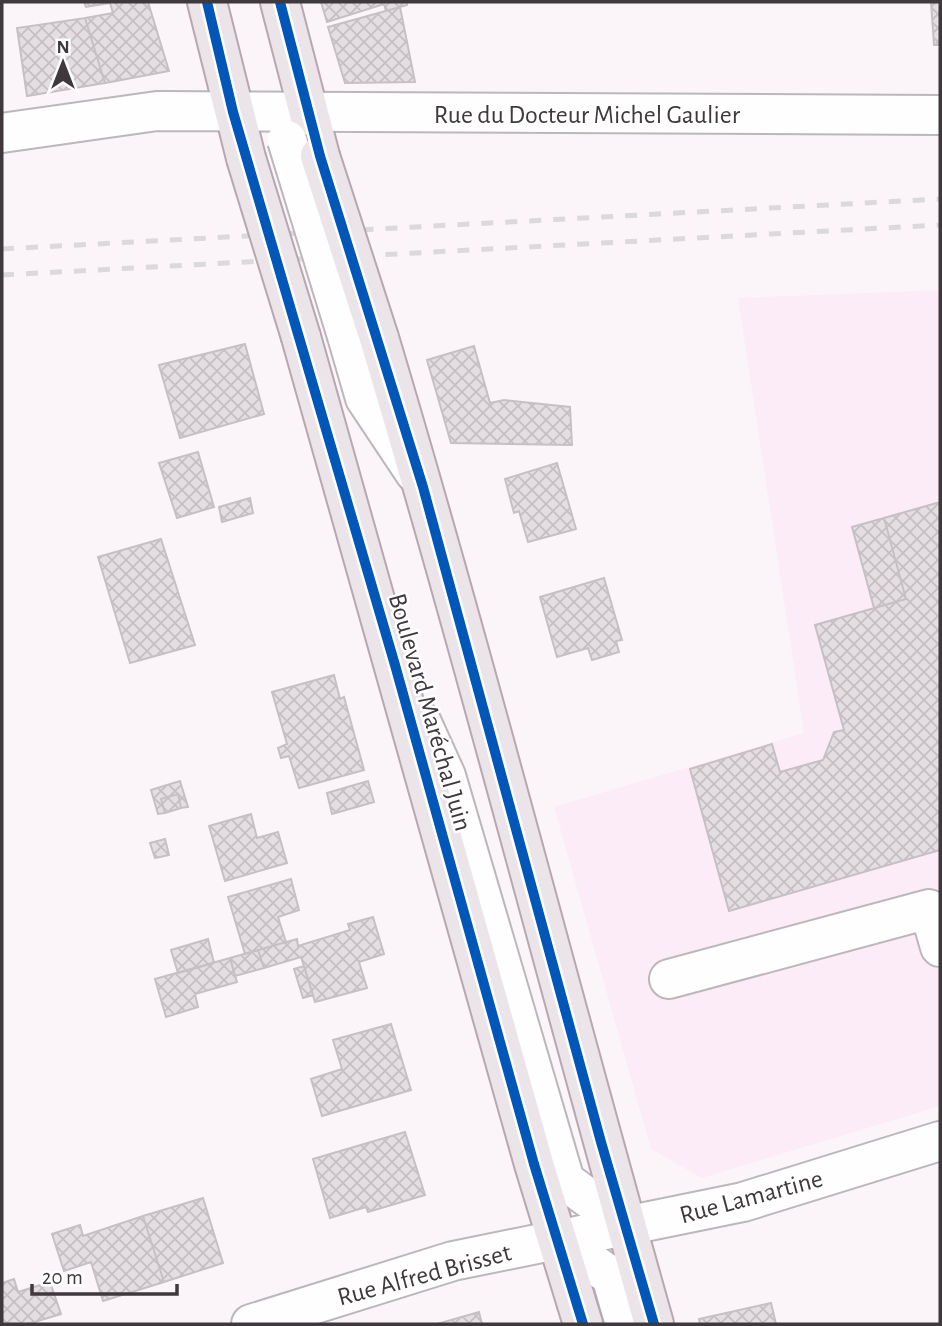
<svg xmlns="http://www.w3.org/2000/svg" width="942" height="1326" font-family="'Alegreya Sans',sans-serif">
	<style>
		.built { fill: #fcecf7 }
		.building { fill: url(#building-cross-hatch); stroke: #c6c0c4; stroke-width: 2 }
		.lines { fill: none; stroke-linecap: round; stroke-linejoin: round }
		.minor-casing { stroke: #bcb7ba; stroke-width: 42 }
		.major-casing { stroke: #b6a7b2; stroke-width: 42 }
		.minor { stroke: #fefefe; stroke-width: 38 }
		.major { stroke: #ebe4e9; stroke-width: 38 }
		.rail { stroke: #dbd9da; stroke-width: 5; stroke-dasharray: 12 12; stroke-linecap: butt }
		.minor-bridge-casing { stroke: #bcb7ba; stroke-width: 42; stroke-linecap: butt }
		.major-bridge-casing { stroke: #b6a7b2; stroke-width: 42; stroke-linecap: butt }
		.minor-bridge { stroke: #fefefe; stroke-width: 38 }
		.major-bridge { stroke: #ebe4e9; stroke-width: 38 }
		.cycleway-casing { stroke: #fff; stroke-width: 15 }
		.cycleway { stroke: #0057b8; stroke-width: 10 }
		.labels { text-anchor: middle; stroke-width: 5; stroke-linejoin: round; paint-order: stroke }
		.street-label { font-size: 26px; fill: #3f393d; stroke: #fff }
	</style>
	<defs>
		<pattern id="building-cross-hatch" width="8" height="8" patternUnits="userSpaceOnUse" patternTransform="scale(1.75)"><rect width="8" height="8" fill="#e4dee2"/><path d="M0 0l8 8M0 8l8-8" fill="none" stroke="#c5bfc3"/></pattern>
	</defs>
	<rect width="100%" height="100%" fill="#fbf5f9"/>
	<path class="built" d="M940,290V1106L702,1178L651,1149L554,807L804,733L738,298Z"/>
	<path class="building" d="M84,2H148L169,71L105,83L85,18L113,13L110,3L86,7Z
		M321,2H407V5L386,11L384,4L327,22Z
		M931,2H940V45H934Z
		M400,7L415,82L345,83L328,27Z
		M85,18L105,83L27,96L17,28Z
		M245,344L264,414L180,438L159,365Z
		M474,346L490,403L504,400L570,407L572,445L451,443L427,360Z
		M198,452L214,507L177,518L159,463Z
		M557,463L576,529L528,542L519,511L514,513L505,479Z
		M250,498L253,513L222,522L219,507Z
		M940,502V850L729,911L690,769L772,744L780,772L823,760L834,732L844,730L815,625L906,599L884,518Z
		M884,518L906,599L874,608L852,527Z
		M161,539L195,645L130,663L98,557Z
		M604,578L622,640L616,641L619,652L592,660L588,648L557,657L540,597Z
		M334,675L340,699L344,697L364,770L299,788L289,756L281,758L278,748L287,744L272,692Z
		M180,781L188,807L181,808L178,794L161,799L165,813L158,814L151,790Z
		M368,781L374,802L332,814L327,793Z
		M178,794L181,808L165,813L161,799Z
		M251,814L257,838L278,832L287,863L225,881L209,826Z
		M165,839L169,855L155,858L150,843Z
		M291,879L299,910L278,917L286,942L245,954L228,897Z
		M373,917L384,954L359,962L367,988L315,1002L301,957L264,968L258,950L297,939L298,946L350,930L348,924Z
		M208,939L214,963L178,973L171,950Z
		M258,950L264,968L235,976L230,958Z
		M230,958L237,982L195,994L198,1007L166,1017L155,979Z
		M304,966L313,995L303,998L294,969Z
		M391,1024L411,1090L322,1116L311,1079L342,1069L333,1040Z
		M405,1132L425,1195L368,1212L366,1207L330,1218L313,1159Z
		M203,1198L223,1263L164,1282L143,1216Z
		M143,1216L164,1282L103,1301L91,1262L64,1271L52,1234L80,1225L83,1236Z
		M14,1279L18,1292L50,1282L61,1314L28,1324H2V1283Z
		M771,1303L776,1324H700L699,1319Z
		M479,1312L482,1324H437Z"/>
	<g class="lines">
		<g class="minor-casing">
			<path id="minor" d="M2,133L157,111L940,115
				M347,336L365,398L415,473
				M421,721L446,776L565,1181L627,1226
				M669,979L929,909L940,947
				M558,1240L611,1276L625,1324
				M251,1324L453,1261L743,1202L940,1141"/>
		</g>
		<g class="major-casing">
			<path id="major" d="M207,2L246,158
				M280,2L320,156
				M301,337L534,1164L583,1324
				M379,338C477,665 561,996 654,1324"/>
		</g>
		<use href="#minor" class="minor"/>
		<use href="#major" class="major"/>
		<path class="rail" d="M2,249L940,199
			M2,275L940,225"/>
		<g class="minor-bridge-casing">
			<path id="minor-bridge" d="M287,140L347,336"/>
		</g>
		<g class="major-bridge-casing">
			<path id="major-bridge" d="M320,156L379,338
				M246,158L301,337"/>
		</g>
		<use href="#minor-bridge" class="minor-bridge"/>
		<use href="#major-bridge" class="major-bridge"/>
		<g class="cycleway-casing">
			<path id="cycleway" d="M207,2L233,112L395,665L534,1164L583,1324
				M280,2L320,156L423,487L601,1142L654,1324"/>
		</g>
		<use href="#cycleway" class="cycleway"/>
	</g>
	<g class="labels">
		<g class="street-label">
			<text x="587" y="123">Rue du Docteur Michel Gaulier</text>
			<text transform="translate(431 712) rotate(74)" y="9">Boulevard Maréchal Juin</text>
			<text transform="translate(751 1196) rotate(-15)" y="9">Rue Lamartine</text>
			<text transform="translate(424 1274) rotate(-15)" y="9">Rue Alfred Brisset</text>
		</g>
	</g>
	<rect width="942" height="1326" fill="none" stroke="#3f393d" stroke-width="7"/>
	<g transform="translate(63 63)" stroke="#ffffff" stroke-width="5" paint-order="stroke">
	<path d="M0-5L12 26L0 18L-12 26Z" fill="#3f393d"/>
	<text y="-10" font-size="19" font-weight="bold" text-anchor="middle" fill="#3f393d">N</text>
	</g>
	<path d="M32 1284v10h145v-10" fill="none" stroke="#3f393d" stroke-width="3.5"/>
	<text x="42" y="1284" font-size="21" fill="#3f393d" stroke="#ffffff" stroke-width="5" paint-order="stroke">20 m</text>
</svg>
